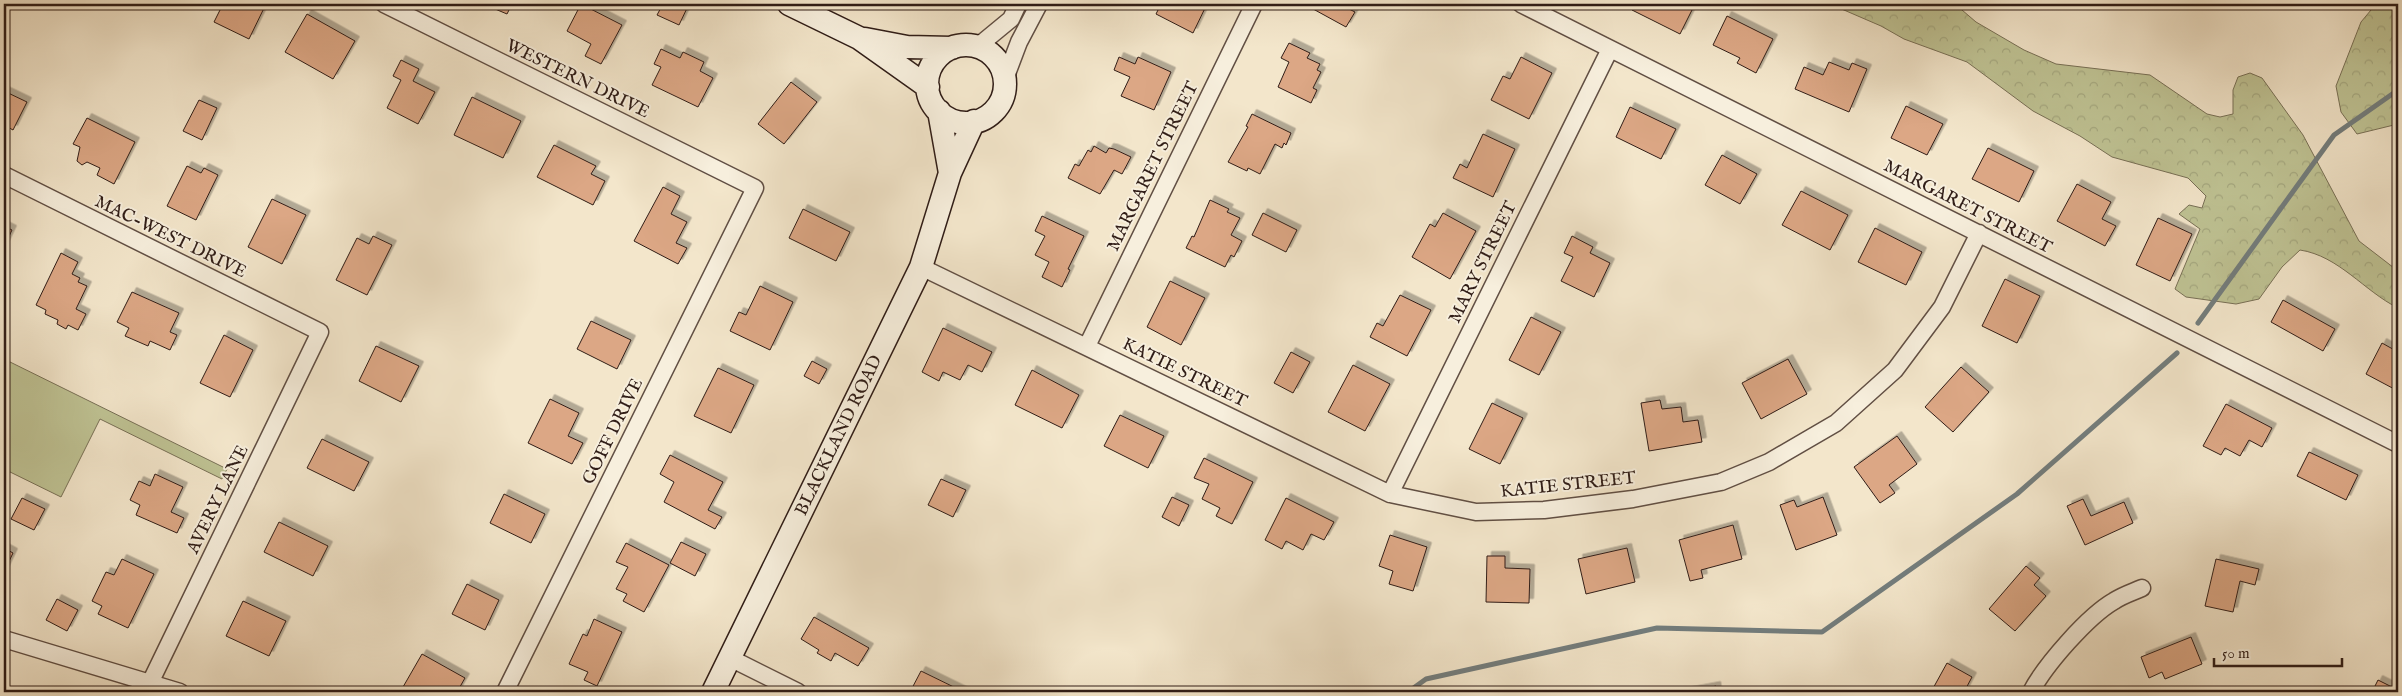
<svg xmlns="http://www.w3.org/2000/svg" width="2402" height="696" font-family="'IM FELL English',serif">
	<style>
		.forest { fill: url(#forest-crowns); stroke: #787056 }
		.green { fill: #bfc394; stroke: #787056 }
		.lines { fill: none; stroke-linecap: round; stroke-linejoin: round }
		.stream { stroke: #737d7d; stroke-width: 5 }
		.building { fill: #dca785; stroke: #301d17; filter: url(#shadow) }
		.street-casing { stroke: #614f44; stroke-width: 19 }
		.secondary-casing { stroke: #301d17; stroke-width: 25 }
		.street { stroke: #f7efdd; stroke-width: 16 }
		.secondary { stroke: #f7efdd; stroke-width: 22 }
		.labels { text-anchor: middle; stroke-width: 4; stroke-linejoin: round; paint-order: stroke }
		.street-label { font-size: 18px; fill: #301d17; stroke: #f7efdd }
	</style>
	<defs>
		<pattern id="forest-crowns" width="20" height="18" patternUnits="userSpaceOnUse" patternTransform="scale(1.25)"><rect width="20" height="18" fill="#bfc394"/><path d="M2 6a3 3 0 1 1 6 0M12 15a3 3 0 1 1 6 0" fill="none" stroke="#a4a77f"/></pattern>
		<filter id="shadow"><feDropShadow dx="4.5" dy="-4.5" stdDeviation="0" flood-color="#0004"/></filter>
	</defs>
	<rect width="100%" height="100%" fill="#f3e6cb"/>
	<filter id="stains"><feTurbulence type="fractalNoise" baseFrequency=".004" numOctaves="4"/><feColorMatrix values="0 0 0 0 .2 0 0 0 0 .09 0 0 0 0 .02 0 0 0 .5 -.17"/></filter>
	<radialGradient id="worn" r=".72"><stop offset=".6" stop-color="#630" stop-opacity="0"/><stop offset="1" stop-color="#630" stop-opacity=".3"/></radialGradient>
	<path class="forest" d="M1830,4H1955L1976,22L2024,50L2056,64L2150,75L2207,114L2220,117L2233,114V90L2238,77L2250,73L2262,78L2303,135L2359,241L2398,271V308C2364,291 2339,256 2300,250L2282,267L2259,299L2236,304L2186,297L2175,289L2200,229L2179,214L2189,205L2202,208L2206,196L2188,178L2112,157L2080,136L2033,111L1967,62L1904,39L1881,26Z
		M2376,4H2398V124L2357,134L2341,112L2336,86L2361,22Z"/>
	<path class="green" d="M4,359L227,469L222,479L100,419L61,497L4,469Z"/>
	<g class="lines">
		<path class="stream" d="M2198,323L2334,135L2398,90
			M1408,692L1426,679L1657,628L1822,632L2017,494L2177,353"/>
	</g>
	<path class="building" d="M223,4H266L249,39L214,22Z
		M489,4H512L507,14L488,6Z
		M581,4L622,25L601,64L585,56L591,44L567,31Z
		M663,4H689L679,25L657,15Z
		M1161,4H1207L1193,33L1156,14Z
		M1304,4H1347L1345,7L1355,12L1346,27Z
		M1635,4H1695L1680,34L1632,10Z
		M307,14L355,41L333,79L285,52Z
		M1727,16L1773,39L1756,73L1737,63L1740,58L1713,45Z
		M1289,43L1310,53L1307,58L1320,64L1317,70L1321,72L1313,88L1317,90L1311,103L1278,87L1289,62L1281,58Z
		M661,49L680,58L683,52L704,62L700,71L713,78L698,107L652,85L661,67L654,64Z
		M1119,57L1135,64L1138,57L1171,72L1154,110L1121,96L1130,77L1114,70Z
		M1521,57L1552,73L1529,119L1491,100L1503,76L1510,79Z
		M401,60L419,69L413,81L435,92L418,124L387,108L401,80L393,76Z
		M1829,62L1849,70L1852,63L1867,69L1849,112L1795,89L1804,67L1823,75Z
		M791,82L817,102L784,144L758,124Z
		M4,91L27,102L13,130L4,125Z
		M472,97L521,121L503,158L454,135Z
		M199,100L217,108L202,140L183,131Z
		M1906,106L1943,124L1927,155L1891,138Z
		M1630,107L1676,129L1661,159L1616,137Z
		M1252,114L1291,133L1286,145L1284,143L1282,148L1275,144L1260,174L1248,168L1247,171L1228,162L1248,127L1246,126Z
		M87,118L135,142L114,184L97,175L100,168L87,162L82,165L77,161L80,147L73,144Z
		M1483,134L1515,149L1493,197L1453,178L1460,164L1467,168Z
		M554,145L596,166L591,174L605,181L593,205L537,177Z
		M1094,146L1106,153L1109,148L1114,149L1131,157L1122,174L1114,170L1100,194L1068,178L1075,164L1079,166L1088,150L1091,152Z
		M1988,148L2034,171L2019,202L1972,179Z
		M1722,155L1757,174L1740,204L1705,185Z
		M187,166L201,173L204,168L218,175L196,220L167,206Z
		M2077,184L2111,202L2102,219L2116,226L2105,246L2057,221Z
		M663,187L680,196L671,214L687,222L676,243L687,248L678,264L634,241Z
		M1801,191L1848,215L1830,250L1782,225Z
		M272,199L306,215L282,264L248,247Z
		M1210,200L1229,209L1227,212L1240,218L1231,235L1242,241L1234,257L1231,255L1225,267L1186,248L1192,236L1194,237Z
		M803,209L850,232L836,261L789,238Z
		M1263,213L1297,230L1286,252L1252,235Z
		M1443,213L1476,231L1450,279L1412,257L1430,224L1435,227Z
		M1042,216L1084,236L1068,269L1070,270L1062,287L1042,277L1049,262L1035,255L1045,236L1035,231Z
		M2158,218L2192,234L2170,281L2136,265Z
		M4,226L12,230L4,247Z
		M1875,228L1922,252L1906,285L1858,262Z
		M373,236L392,245L367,295L336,280L357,238L369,244Z
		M1572,236L1593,247L1590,253L1610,263L1594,297L1561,281L1573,257L1564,253Z
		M61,253L78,262L72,274L80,278L78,282L87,286L76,309L86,314L78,330L68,325L66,329L57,324L58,320L45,314L46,310L36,305Z
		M2005,279L2040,296L2017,343L1982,326Z
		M1170,281L1205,298L1181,345L1147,327Z
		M760,286L793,302L770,350L730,331L739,312L746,315Z
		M132,292L179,313L170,332L177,335L170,350L150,341L148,346L125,336L129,328L117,322Z
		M1400,295L1431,310L1407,356L1370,337L1377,323L1383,326Z
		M2283,300L2335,329L2323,351L2271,322Z
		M1531,317L1561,332L1539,375L1509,360Z
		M591,321L631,340L617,369L577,349Z
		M943,328L992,352L982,372L968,365L960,380L943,372L939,381L922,372Z
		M224,335L253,350L230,397L200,383Z
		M2382,343L2398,352V391L2366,374Z
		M376,346L419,366L401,402L359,381Z
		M1291,352L1310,362L1293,393L1274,383Z
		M1788,359L1807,394L1761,419L1742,383Z
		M812,361L827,369L819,384L804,376Z
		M1353,365L1390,384L1365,431L1328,412Z
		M1961,367L1989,392L1953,432L1925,407Z
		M718,368L754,385L731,433L694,416Z
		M1032,370L1079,395L1062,428L1015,405Z
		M550,399L579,413L568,436L583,443L572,464L528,443Z
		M1660,400L1662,409L1681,407L1683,422L1698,420L1702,442L1649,451L1641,403Z
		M1492,403L1523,418L1500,464L1469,449Z
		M2226,404L2272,428L2262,447L2249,440L2240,456L2225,448L2221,455L2203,446Z
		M1120,415L1164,436L1148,468L1104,446Z
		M1897,436L1917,464L1889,485L1895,493L1880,503L1854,467Z
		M322,439L369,462L354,491L307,468Z
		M2309,452L2358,475L2346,500L2297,476Z
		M670,455L723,482L708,510L722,517L715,529L664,502L674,482L660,474Z
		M1204,458L1253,482L1232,524L1216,516L1220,508L1202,499L1209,484L1194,478Z
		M155,474L183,487L171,512L184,518L177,533L136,515L140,505L130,500L139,481L150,486Z
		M941,479L966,490L953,517L928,505Z
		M504,494L545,514L531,543L490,523Z
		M1172,497L1189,505L1179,526L1162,517Z
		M1823,497L1837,535L1796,550L1780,505L1794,500L1797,507Z
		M22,498L45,509L34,530L11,519Z
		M1286,498L1334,522L1324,540L1311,534L1303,550L1286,541L1282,549L1265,540Z
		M2083,499L2091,516L2124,502L2133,523L2085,545L2067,506Z
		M279,522L328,546L313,576L264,552Z
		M1733,525L1742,559L1701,570L1703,578L1690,581L1679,540Z
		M1390,535L1427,547L1413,591L1389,584L1393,571L1379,566Z
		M681,542L706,554L695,576L670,563Z
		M626,543L669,565L644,612L623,601L627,594L616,589L628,567L616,562Z
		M4,548L13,553L4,572Z
		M1627,548L1635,582L1586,594L1578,559Z
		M1487,556H1505V568L1530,569L1529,603L1486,602Z
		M122,559L154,574L128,628L98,614L102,606L92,601L106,572L114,575Z
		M2216,559L2259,569L2255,585L2240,581L2233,612L2205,606Z
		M2026,566L2040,578L2034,585L2046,596L2015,631L1989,609Z
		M467,584L499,600L485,630L452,614Z
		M57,599L78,610L67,631L46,620Z
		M243,601L286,621L269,656L226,636Z
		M814,617L869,648L858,666L835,653L831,661L817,653L819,650L801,639Z
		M594,619L622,632L597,686L584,680L588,672L569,664L583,634L587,636Z
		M2191,637L2202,664L2165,679L2162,672L2149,678L2141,657Z
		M422,654L465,678L457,692L445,688L442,692H412L403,687Z
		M1947,663L1972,677L1964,692H1931Z
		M921,671L964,692H910Z
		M2378,680L2398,690V692H2372Z
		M1716,686L1717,692H1684Z"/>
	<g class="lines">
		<g class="street-casing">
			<path id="street" d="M384,4L755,188L505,692
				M1521,4L2398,444
				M977,47L1011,19L1018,4
				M1005,79L1019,42L1039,4
				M4,175L320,332L150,683
				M921,267L1390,494L1476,512L1544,510L1633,499L1721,482L1769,462L1836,423L1895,370L1942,307L1979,233
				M1087,346L1254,4
				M1390,494L1610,49
				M4,639L180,692
				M730,658L798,692
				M2031,692C2045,665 2088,616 2114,601C2123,595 2133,592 2142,588"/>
		</g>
		<g class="secondary-casing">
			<path id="secondary" d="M789,4L859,38L928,87
				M865,39L907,47L952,48
				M927 84a39 39 0 1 1 78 0a39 39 0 1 1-78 0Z
				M939,111L950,173
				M713,692L921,267L950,173L974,121"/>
		</g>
		<use href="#street" class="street"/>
		<use href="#secondary" class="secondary"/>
	</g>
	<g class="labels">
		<g class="street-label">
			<text transform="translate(578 78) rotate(26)" y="6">WESTERN DRIVE</text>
			<text transform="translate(1152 166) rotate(-64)" y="6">MARGARET STREET</text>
			<text transform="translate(1968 206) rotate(27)" y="6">MARGARET STREET</text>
			<text transform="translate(171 236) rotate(26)" y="6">MAC-WEST DRIVE</text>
			<text transform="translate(1482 262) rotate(-64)" y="6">MARY STREET</text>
			<text transform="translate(1185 372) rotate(26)" y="6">KATIE STREET</text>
			<text transform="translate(612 431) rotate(-64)" y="6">GOFF DRIVE</text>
			<text transform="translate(838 435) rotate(-64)" y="6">BLACKLAND ROAD</text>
			<text transform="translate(1568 484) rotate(-6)" y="6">KATIE STREET</text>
			<text transform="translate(217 499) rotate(-64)" y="6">AVERY LANE</text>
		</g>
	</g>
	<rect width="2402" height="696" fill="none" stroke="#f3e6cb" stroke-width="20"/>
	<rect x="5" y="5" width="2392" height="686" fill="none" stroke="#301d17" stroke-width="2.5"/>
	<rect x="10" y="10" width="2382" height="676" fill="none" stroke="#301d17"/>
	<path d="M2214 658v8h128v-8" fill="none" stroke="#301d17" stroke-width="2.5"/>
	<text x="2222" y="658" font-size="15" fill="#301d17" stroke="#f7efdd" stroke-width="4" paint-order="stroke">50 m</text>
	<rect width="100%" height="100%" filter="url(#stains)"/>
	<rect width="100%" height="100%" fill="url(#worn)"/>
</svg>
